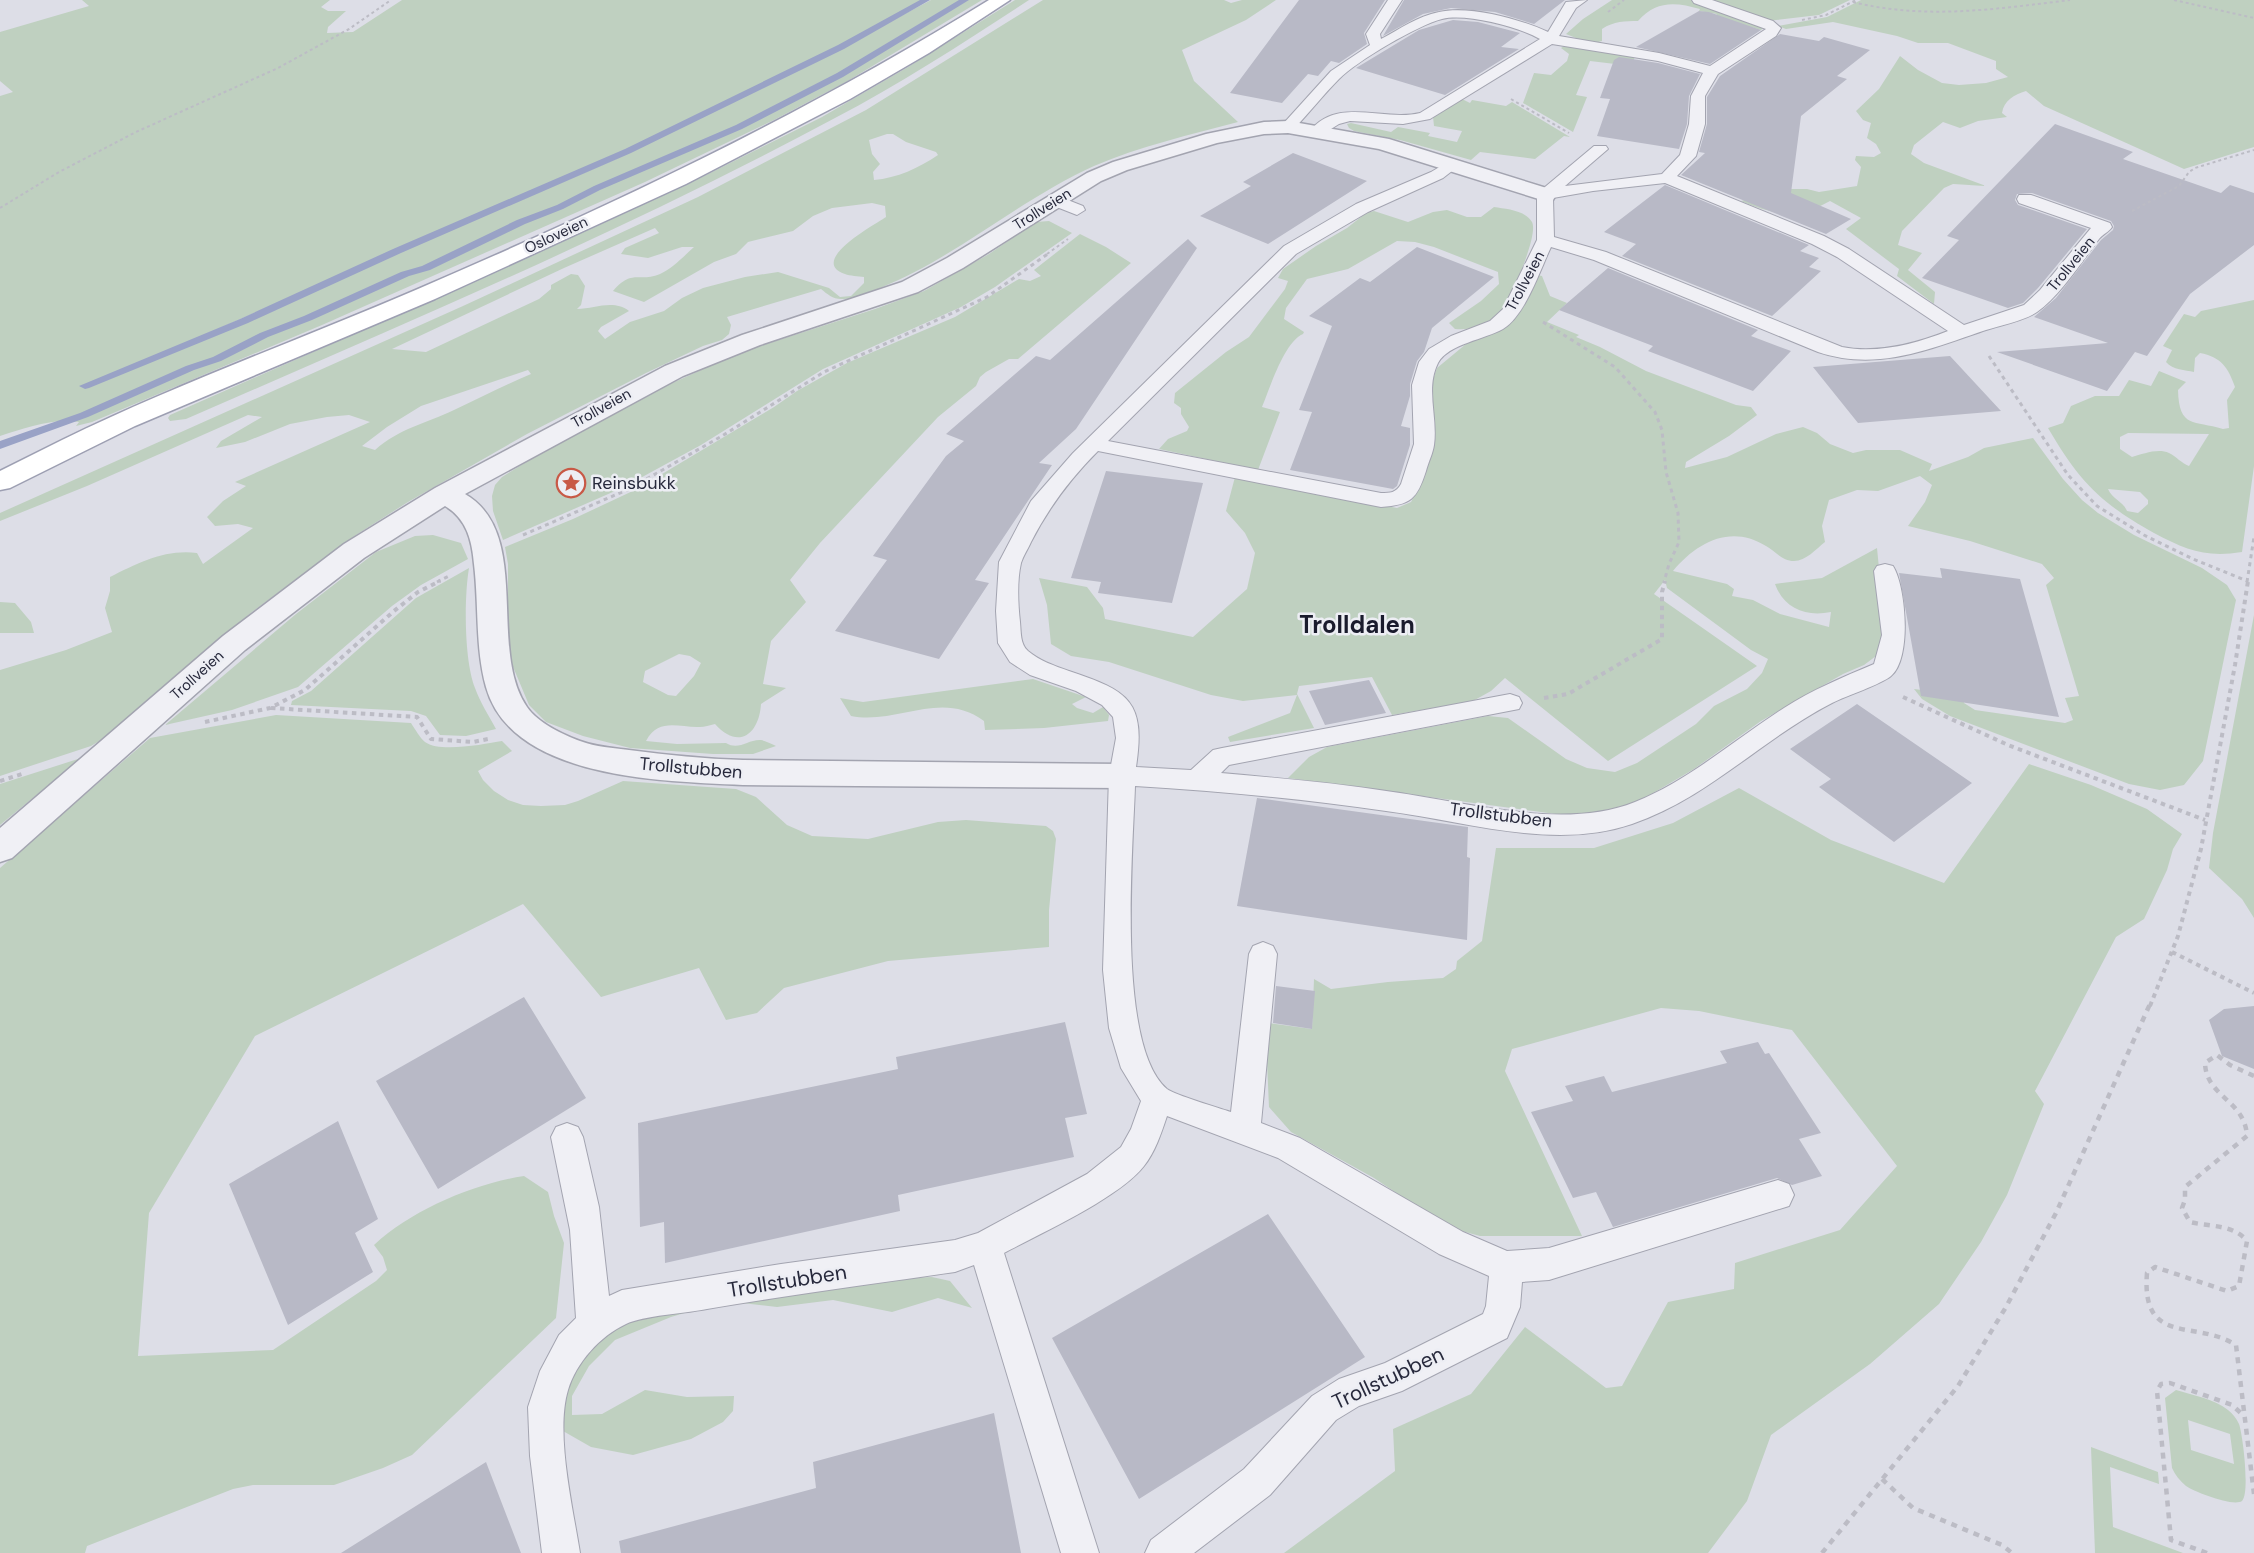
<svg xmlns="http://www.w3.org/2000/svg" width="2254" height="1553" font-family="'DM Sans',sans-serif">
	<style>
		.green { fill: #bfd0c0; fill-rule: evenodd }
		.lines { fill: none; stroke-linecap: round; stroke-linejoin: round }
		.stream { fill: #99a2c6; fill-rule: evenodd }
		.building { fill: #b8b9c6 }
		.lane-casing { stroke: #a3a4b0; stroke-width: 2 }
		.street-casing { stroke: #a3a4b0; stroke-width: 3 }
		.primary-casing { stroke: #9d9fb2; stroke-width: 3 }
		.path-far3 { stroke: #bcbcc5; stroke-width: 2; stroke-dasharray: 3 3; stroke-linecap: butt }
		.path-far2 { stroke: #bcbcc5; stroke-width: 3; stroke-dasharray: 4 4; stroke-linecap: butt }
		.path-far1 { stroke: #bcbcc5; stroke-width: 4; stroke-dasharray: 4.5 4.5; stroke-linecap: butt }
		.path { stroke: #bcbcc5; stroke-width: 4.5; stroke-dasharray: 6 6; stroke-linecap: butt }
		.lane { fill: #f0f0f5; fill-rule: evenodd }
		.street { fill: #f0f0f5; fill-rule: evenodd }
		.primary { fill: #fff; fill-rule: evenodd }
		.labels { text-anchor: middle; stroke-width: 5; stroke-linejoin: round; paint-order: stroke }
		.far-street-label { font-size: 15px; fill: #27293c; stroke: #edeef4 }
		.poi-label { font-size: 18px; fill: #27293c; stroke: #edeef4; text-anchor: start }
		.street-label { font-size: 18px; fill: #27293c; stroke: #edeef4 }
		.near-street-label { font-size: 21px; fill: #27293c; stroke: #edeef4 }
		.district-label { font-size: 24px; font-weight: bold; fill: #1a1b2d; stroke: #edeef4 }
	</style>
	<rect width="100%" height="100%" fill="#dddee7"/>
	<path class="green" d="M82,0H330L321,7L328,11H346L328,27L327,33L353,32L402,0H922L883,24L613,156L190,341L250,320L379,261L616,159L709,111L833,52L931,0H982L846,82L774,120L645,182L322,325L92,422L76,426L79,422C52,418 26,428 0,436V96L13,92L0,81V32L89,6Z
		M1015,0H1029C966,41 902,83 835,118C625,231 404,324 186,419L170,421L168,418L170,415L533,255L704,176L822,117L908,67Z
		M1043,0H1224L1231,3L1242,0H1276L1246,20L1182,50L1194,81L1238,122C1190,135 1140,146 1094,166C1019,200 957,257 880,288C869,293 853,300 841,299C833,299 827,294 821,289L727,317L731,325L729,334L722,340L703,346L646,373L527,434L408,502L356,535L252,612L101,740L91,746L0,776V670L66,650L112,632L105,608L110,591V577C138,563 165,549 197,553L203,564L253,528L238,524L215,526L207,517L223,501L246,486L235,482L370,422L349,415L327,417L290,424L245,442L216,448L221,441L262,417L248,415L87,486L0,521V513L463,306L698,197L866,110ZM887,134H893L906,142L936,152L938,155C919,168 897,178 874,180L873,172L880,164L872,154L869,140ZM872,203L885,206L886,217C876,224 807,261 845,274C850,276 858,276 864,277V283L851,296L840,297L829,288L778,272L745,277L703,288L682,298L664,311L630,322L605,339L598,331L601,327L629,311C613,299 595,309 577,309L581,305L585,286L578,275L571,274L551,285V289L539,299L426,352L392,349L564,268L655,228L659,233L625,248L621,254L648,258L682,247H694C684,256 672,269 660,274C638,283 633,268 613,291L644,302L714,262L736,254L748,242L793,231L813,216L832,208ZM528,370L531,374C505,385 480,398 454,410C425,424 400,428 375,450L362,446L387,427L421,406Z
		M1612,0H1691L1761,25L1763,28L1761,30L1715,16L1717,14L1699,11L1700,9C1676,2 1656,0 1638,21C1625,21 1614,21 1602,29V41L1591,44L1566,34L1583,19Z
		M1704,0H1850L1819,15L1768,21Z
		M1861,0H2254V147L2184,169L2044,106L2026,91C2014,95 2004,100 2002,113L2007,117L1978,121L1960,128L1943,122L1914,145L1911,154L1924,163L1986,186L1953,184L1944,188L1902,231L1898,245L1922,253L1908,270L1935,292L1934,304L1897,276L1899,269L1846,229L1861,218L1830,201C1796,220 1775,215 1741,201L1787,189H1807L1819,192L1857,186L1861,167L1855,160L1856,156L1874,157L1881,153L1876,144L1867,138L1871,123L1863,120L1856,111L1879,89L1900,56L1918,70L1942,83L1959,85L1986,83L2008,77L1996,69V61L1948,43H1918L1897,36L1833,22L1786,29L1778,26L1827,17Z
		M1564,46L1635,56L1632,66L1590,61L1576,95L1587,97L1573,132L1523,103L1534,73L1551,75L1567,61L1569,54L1561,48Z
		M1462,99L1470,103L1472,100L1506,106L1512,102L1570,137L1564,136L1535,159L1480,152L1471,160L1400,140L1354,131L1349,128L1347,124L1351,123L1391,132L1398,127L1430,133L1428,136L1457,142L1462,131L1434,126L1433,117Z
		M1494,207C1506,209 1525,210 1532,222C1539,235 1510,300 1501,312C1490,324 1471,331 1455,329L1449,323L1481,301L1499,284L1498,272L1434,247L1415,242L1397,241L1348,269L1307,279L1286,308L1284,319L1304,332L1303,334C1284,342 1270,388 1262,407L1280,412L1258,470L1159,449L1168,439L1187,431L1189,427L1181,414V408L1174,403L1175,393L1226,352L1249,337L1285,289L1288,281L1278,278L1283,269L1316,246L1347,228L1366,213L1374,211L1408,222L1433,212L1447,210L1467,217H1481Z
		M1049,221L1072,233L995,287L961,307L823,369L701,445L622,488L503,540L493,511L492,496L495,485L502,477L536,456L659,389L739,353L875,309L924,291L989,254L1036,222Z
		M1080,234L1106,247L1131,263L1018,359H1009L986,372L980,377L976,386L938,417L820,543L790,580L806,602L771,641L763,684L786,688L761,704C759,735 738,750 715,724C710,725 704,727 700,727C679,728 659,717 646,741L677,744L726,743C739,751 748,739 761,740C766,741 772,744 776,746L753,754H713L630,748L583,736L546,722L529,705L511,662L505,617L508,605V564L505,547L573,519L637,489L774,407L797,391L847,363L955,317L1019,279L1030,281L1041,276L1034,270ZM679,654L690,656L701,663L694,676L676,696L668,695L643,682L645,671Z
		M1537,275L1542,276L1550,296L1567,303L1547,322L1579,335L1576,337L1600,347L1646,371L1736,405L1751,407L1757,415L1729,436L1686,462L1685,468L1727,457L1776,434L1803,427L1817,433L1830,444L1853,453L1866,450H1900L1932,464L1929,471L1968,457L1984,448L2033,438L2063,479L2082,500L2098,513L2134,535L2202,568L2227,585L2236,600L2203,761L2184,785L2160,790L2129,784L1950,716L1922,699L1914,689L1962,695L1964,703L1975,710L2065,723L2073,720L2065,698L2079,696L2046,585L2054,578L2042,564L1970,541L1908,526L1925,502L1932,485L1920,476L1878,491L1857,490L1829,500L1822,526L1825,542C1816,549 1806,561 1794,561C1782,561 1775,551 1766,546C1731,524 1697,542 1673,571L1727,584L1734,589L1732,596L1753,600L1780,614L1829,627L1831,612C1806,617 1784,609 1775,584L1822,578L1877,548L1885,629L1876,656L1864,665L1843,674L1761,721L1694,769L1638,802L1578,817L1288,778L1309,757L1327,747L1488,716L1508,718L1566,759L1587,768L1615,772L1637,763L1696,724L1714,706L1747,689L1762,673L1768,659L1751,650L1667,588L1665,580L1654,594L1757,666L1608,761L1505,678L1491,691L1473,701L1392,715L1372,677L1299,686L1297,694L1314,728L1230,742L1228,737L1290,713L1297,695L1243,701L1211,695L1109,662L1071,656L1051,644L1047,605L1039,578L1087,587L1103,608L1105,619L1193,637L1247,589L1255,553L1245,533L1226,511L1235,477L1397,508L1411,502L1425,476L1431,385L1437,368L1466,344L1477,338Z
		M2254,300V466L2242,552C2206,558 2186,550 2154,533C2100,503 2079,481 2048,428L2063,423L2071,406L2095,396H2119L2129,380L2151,386L2159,371L2186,382L2178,390C2179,429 2194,420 2223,429L2229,428L2227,400L2235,387C2228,367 2221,357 2200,353L2195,358L2194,372C2185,370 2173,370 2166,362L2172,350L2163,346L2184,314L2195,317L2201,311ZM2128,433L2209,434L2189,466C2181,463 2177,457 2169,453C2158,448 2143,454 2132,457L2120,449V437ZM2108,489L2140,492L2148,500V504L2138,513L2127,511C2123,501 2112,499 2108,489Z
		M433,535L461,543L468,559L421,585L392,606L298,687L232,710L165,725L296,614L376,552L415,536Z
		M469,568C464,597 464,661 475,688C480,702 489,716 496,729L466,736L440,735L426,716L411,711L291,705L292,701L311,691L416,598Z
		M0,602L15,603L31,622L34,633H0Z
		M2254,615V918L2242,899L2209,868L2213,833Z
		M1033,679L1086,697L1072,704L1077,708L1093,713L1103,707L1109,715L1108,721L1044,728L985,730L984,721C941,689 898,725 851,716L840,698L863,702Z
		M276,715L411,723C415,729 420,738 425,742C440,753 484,744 502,741L512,751L478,771L483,780L494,791L508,800L523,805L541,806L565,805L578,801L623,781L736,789L756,797L787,825L812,836L868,839L938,822L966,820L1046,826L1053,831L1056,839L1049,910V947L888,961L784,988L757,1013L726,1020L699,968L601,997L523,904L255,1036L149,1213L138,1356L273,1350L376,1281L387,1270L383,1257L374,1245C412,1210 473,1184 524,1176L548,1192L554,1216L564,1243L556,1318L412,1455L383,1468L334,1485H253L233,1489L87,1546L85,1553H0V868L150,738Z
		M81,758L73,765L0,825V784Z
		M2029,764L2091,785L2147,809L2182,834L2173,849L2167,870L2144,919L2116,937L2035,1091L2044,1104L2007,1195L1981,1242L1939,1304L1870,1364L1771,1435L1747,1501L1708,1553H1284L1395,1471L1393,1429L1471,1394L1525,1327L1606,1388L1622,1386L1668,1302L1734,1289L1735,1263L1840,1230L1897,1166L1792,1030L1699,1011L1661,1008L1512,1049L1505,1071L1582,1236H1480L1447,1227L1374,1178L1291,1132L1269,1107L1266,1040L1269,1023L1312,1029L1314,979L1331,989L1388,982L1443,978L1456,969L1457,961L1482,941L1496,848H1594L1673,823L1739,788L1831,840L1944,883Z
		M932,1277L950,1281L972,1308L938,1298L892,1312L833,1300L777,1307L742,1303L708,1306L671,1317L615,1340L589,1366L572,1396V1415L602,1414L645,1390L687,1397L734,1396L733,1411L723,1422L691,1439L633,1455L591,1447L563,1431L565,1386L590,1348L623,1323L652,1313L881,1279Z
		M2176,1390C2192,1395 2215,1399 2228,1410C2233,1414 2236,1418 2239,1424C2243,1435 2250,1494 2242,1501C2233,1507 2195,1492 2186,1486C2180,1481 2175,1475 2172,1468L2165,1398ZM2188,1420L2230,1434L2234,1464L2191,1450Z
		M2091,1447L2158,1472L2159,1484L2110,1467L2113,1527L2183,1553H2095Z"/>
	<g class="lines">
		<path class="stream" d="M920,0H930L844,49L631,153L401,253L248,323L89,388L85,389L79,386L240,319L393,249L625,149L838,45Z
			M959,0H969L843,77L742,129L600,190L563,209L525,224L430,270L409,276L312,320L268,337L221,361L194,370L88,417L0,449V441L80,413L186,366L213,357L260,333L304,316L401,272L422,266L517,220L557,205L594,186L736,125L837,73Z"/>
	</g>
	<path class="building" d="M1299,0H1385L1364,33L1367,44L1339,63L1331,61L1318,76L1308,74L1282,103L1230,93Z
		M1404,0H1565L1534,24L1495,12L1451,8L1423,14L1383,36Z
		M1699,11L1709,12L1761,30L1710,64L1636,47Z
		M1453,20L1478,22L1520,33L1501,47L1519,49L1445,95L1356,68L1419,30Z
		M1780,34L1819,41L1824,37L1870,50L1837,76L1847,79L1801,116L1791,193L1851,219L1826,234L1681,175L1705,153L1699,152L1707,124V97L1720,76Z
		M1619,57L1658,63L1700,74L1689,96L1687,124L1679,149L1597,136L1610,99L1600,98L1614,60Z
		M2055,124L2133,152L2123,159L2221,193L2230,185L2254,193V245L2190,294L2147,356L2135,352L2107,391L1997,352L2108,343L2034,317L2056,298L2101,240L2113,230L2114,226L2111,221L2032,193L2017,194L2015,200L2018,205L2087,229L2038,288L2023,303L2008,308L1922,278L1959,240L1947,236Z
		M1293,153L1367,181L1268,244L1200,216L1251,186L1243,182Z
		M1665,185L1809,245L1800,251L1819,258L1809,267L1821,271L1772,316L1622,256L1636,244L1604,232Z
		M1188,239L1197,248L1076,429L1039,463L1052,465L975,580L989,583L939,659L835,631L887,560L873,556L946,456L964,441L946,434L1036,356L1050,360Z
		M1417,247L1494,277L1432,328L1424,352L1417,361L1410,384V396L1401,426L1410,428V445L1397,486L1393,489L1290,470L1312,412L1299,410L1332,326L1309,316L1360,278L1370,282Z
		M1608,268L1758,330L1751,336L1791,351L1753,391L1648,351L1653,346L1559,310Z
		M1950,356L2001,411L1858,423L1813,367Z
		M1106,471L1203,483L1172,603L1098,593L1101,582L1071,578Z
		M1940,568L2020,579L2059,717L1921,696L1899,573L1942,578Z
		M1369,680L1386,713L1325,725L1309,691Z
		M1857,704L1972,783L1894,842L1819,787L1831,779L1790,749Z
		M1257,798L1468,827L1467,857L1470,858L1467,940L1237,906Z
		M1276,986L1315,991L1312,1029L1273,1023Z
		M524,997L586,1098L438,1189L376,1081Z
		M2254,1006V1069L2222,1056L2209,1020L2224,1009Z
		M1065,1022L1087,1114L1065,1118L1074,1157L898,1195L900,1211L665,1263L664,1222L640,1227L638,1123L898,1069L896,1057Z
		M1758,1042L1765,1054L1769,1053L1821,1133L1799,1139L1822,1176L1792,1185L1777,1178L1613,1227L1596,1192L1573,1198L1531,1112L1573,1101L1565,1086L1604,1076L1612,1092L1727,1063L1720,1051Z
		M338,1121L378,1219L355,1233L373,1272L288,1325L229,1184Z
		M1268,1214L1365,1357L1139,1499L1052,1338Z
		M994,1413L1021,1553H621L619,1541L816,1488L813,1462Z
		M486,1462L521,1553H341Z"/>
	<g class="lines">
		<g class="lane-casing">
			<path id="lane" d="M1388,0H1402L1380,34L1381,39C1400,29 1418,16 1439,12C1469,5 1520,19 1548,32L1566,2L1587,0L1576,8L1559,36L1659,53L1710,66L1766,29L1694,3L1692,0H1712L1773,21L1781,28L1776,36L1718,74L1705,96V124L1696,156L1677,176L1824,236L1849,249L1964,325L2024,305L2040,290L2091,228L2019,203L2017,199L2019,195H2031L2110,223L2112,227C2109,232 2103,234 2099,239C2082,261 2060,296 2037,312C2024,321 2001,325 1986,330C1930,349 1877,372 1818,352L1594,260L1551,247C1540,270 1525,316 1503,329C1486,339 1448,344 1438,363C1425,389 1438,417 1434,445C1433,453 1428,463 1426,471C1417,499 1411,505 1381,507L1098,451C1070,479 1049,507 1031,542C1028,549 1023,556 1021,563C1017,580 1018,604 1020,622C1021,632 1020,644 1028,651C1040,661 1055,666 1069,671C1129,691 1146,701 1136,767L1191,770L1213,750L1222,748L1510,694L1519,697L1522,703L1519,709L1229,765L1221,773C1278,778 1336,783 1393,792C1466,802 1564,831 1635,802C1690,780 1735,739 1784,708C1812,690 1843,677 1874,664L1882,635L1874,571L1877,566L1885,564L1893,566C1906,586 1912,659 1891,676C1882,684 1846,696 1832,703C1762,739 1708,798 1632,824C1554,851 1465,821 1386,811C1303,799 1219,791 1135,786C1133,851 1116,1046 1167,1089C1175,1095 1219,1108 1231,1112L1249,954L1253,946L1263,942L1273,946L1277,954L1261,1123L1300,1138L1463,1232L1507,1251L1549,1248L1778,1180L1789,1184L1794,1195L1789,1206L1549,1280L1522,1282L1520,1307L1507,1338L1402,1391L1359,1406L1336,1420L1270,1495L1194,1553H1145L1151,1540L1244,1469L1312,1396L1339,1379L1385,1363L1483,1314L1486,1306L1489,1276L1439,1254L1278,1158L1167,1116C1161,1134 1155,1152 1144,1166C1119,1198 1041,1233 1004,1253L1099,1553H1061L974,1265L955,1272C872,1284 789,1295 707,1309C687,1313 642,1316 626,1324C600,1336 576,1363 568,1390C555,1433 573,1508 580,1553H542L530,1456L528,1407L540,1371L559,1335L576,1318L570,1230L551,1137L556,1127L567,1123L578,1127L583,1137L599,1207L609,1296L622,1290L781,1264L955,1240L978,1233L1087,1174L1121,1147L1131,1129L1141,1101L1121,1068L1109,1028L1103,970L1109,776L1116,738L1113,717L1102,705L1076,691L1030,675L1010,662L998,643L996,611L999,562L1031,501L1073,453L1284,246L1356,204L1431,172L1453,159L1461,164L1443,178L1368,212L1296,254L1108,441L1381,493C1390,493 1396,493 1401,484L1414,444L1412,385L1419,362L1429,349L1451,336L1490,321L1503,309L1537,240V195L1539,192L1594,146H1606L1608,149L1565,186L1662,174L1680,155L1689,124L1691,96L1703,73L1658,61L1552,44L1430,119L1403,124L1350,121L1339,124L1323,134H1313L1310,131C1338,96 1384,122 1420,113L1540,39C1518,27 1467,13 1442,19C1418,25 1357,61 1339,79C1323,95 1309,113 1293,130H1283L1280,127L1283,124L1331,71L1370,45L1366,34ZM1665,183L1812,244L1837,257L1948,331C1915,344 1878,354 1842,347L1606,252L1554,237L1553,198L1593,191Z
				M1055,195L1083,206L1085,210L1077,215L1049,204L1047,200Z"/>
		</g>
		<g class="street-casing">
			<path id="street" d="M1288,121L1389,139L1553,190L1556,195L1553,200L1545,201L1379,149L1288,133L1264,134L1217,143L1127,170L1101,181L963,268L918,292L760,345L683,376L465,494C533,533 487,649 527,707C538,723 562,734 580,741C596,747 613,748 629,750C667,755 705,759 743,760L1122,764L1134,767L1138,776L1134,785L1122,788L743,785C665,781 512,780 486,687C475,647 479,605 474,564C472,541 467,519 445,506L364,558L245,650L12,858L0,862V828L223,636L344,544L435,488L665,366L742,335L902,282L947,258L1087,173L1113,162L1206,134L1264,122Z"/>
		</g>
		<g class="primary-casing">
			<path id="primary" d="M989,0H1010L929,53L850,99L686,184L435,299L135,426L10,488L0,490V471L62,440C178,383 300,340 418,289C615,204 807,113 989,0Z"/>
		</g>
		<path class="path-far3" d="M2174,0L2254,18
			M1853,2C1925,20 1997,9 2070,0
			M1608,12L1624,0
			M1802,20L1826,15L1856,0
			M1511,99L1569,133
			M0,208L59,172L136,132L278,68L349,29L391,0
			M2132,211L2179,186L2189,172L2195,168L2254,150
			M1047,254L1068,239"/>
		<path class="path-far2" d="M1543,322L1615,367L1655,412L1662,430L1666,472L1678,513L1679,542L1669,564L1664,582
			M1989,356L2068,475L2097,506L2144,535L2193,559L2247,581
			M523,535L629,489L722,436L824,372L987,297L1049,253
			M437,582L451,575
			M2247,582L2254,537"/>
		<path class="path-far1" d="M1903,697L2008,745L2205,820
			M1544,698L1568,694L1662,639V592L1665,581
			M271,708L417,717L431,739L473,742L488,739
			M205,722L270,708L305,690L394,611L418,592L440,581
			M0,781L22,774
			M2172,952L2254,993
			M2150,1006L2178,936L2201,849L2235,665L2248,581"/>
		<path class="path" d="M2254,1076L2230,1065L2217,1055L2205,1063C2206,1097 2245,1100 2247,1136L2185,1187V1200L2182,1208L2190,1222C2210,1227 2233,1224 2247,1241L2239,1286L2227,1291L2155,1267L2147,1273C2141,1347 2195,1319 2236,1345L2254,1494
			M1882,1479L1913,1508L2002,1545L2012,1553
			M1822,1553L1958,1386L2006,1307L2056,1213L2150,1004
			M2207,1553L2171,1540L2157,1391L2161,1384L2170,1383L2232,1405L2243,1415"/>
		<use href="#lane" class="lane"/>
		<use href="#street" class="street"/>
		<use href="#primary" class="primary"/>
	</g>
	<defs>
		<g id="sight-ring" transform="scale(1.5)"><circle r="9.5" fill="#edeef4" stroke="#c85946" stroke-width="1.5"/><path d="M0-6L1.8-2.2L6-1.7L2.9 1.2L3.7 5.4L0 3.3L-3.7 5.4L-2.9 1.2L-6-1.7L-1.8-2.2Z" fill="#c85946"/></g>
	</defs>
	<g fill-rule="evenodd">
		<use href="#sight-ring" x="571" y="483"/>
	</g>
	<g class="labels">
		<g class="far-street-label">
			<text transform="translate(1042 209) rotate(-32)" y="5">Trollveien</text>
			<text transform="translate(556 235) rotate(-25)" y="5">Osloveien</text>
			<text transform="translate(2071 264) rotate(-51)" y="5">Trollveien</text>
			<text transform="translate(1525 281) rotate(-62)" y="5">Trollveien</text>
			<text transform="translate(601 408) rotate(-29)" y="5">Trollveien</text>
			<text transform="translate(197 675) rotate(-42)" y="5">Trollveien</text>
		</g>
		<g class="poi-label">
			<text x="592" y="489">Reinsbukk</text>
		</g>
		<g class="street-label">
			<text transform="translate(691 768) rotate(5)" y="6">Trollstubben</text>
			<text transform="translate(1501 815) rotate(7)" y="6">Trollstubben</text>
		</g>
		<g class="near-street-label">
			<text transform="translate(787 1281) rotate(-9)" y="7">Trollstubben</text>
			<text transform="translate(1388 1378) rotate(-25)" y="7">Trollstubben</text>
		</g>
		<g class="district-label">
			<text x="1357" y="633">Trolldalen</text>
		</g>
	</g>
</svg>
